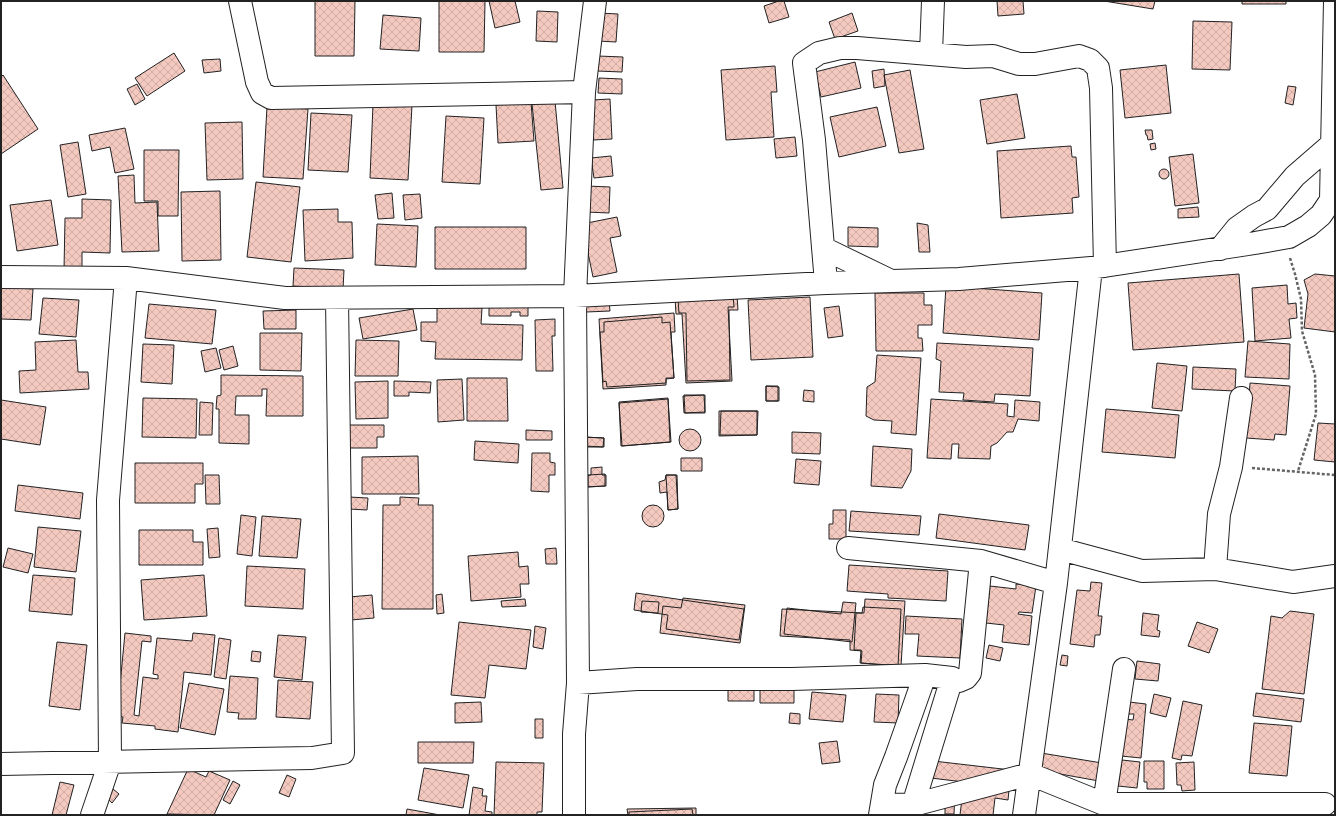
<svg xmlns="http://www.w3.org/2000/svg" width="1336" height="816" font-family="Roboto,sans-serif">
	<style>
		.building { fill: url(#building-cross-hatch); stroke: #222 }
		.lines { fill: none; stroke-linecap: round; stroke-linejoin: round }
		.minor-casing { stroke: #222; stroke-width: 24 }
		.path { stroke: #646464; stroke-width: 2.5; stroke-dasharray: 3 2; stroke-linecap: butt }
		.minor { stroke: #fff; stroke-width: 22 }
	</style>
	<defs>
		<pattern id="building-cross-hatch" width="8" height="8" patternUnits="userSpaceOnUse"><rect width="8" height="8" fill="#f3c9c0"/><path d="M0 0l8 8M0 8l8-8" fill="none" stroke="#d0aca5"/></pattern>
	</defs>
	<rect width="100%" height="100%" fill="#fff"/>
	<path class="building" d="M315,1H355L354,56H315Z
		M439,1H485L484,52H439Z
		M489,1H515L520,22L495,28Z
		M779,1H784L789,17L769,23L764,6Z
		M997,1H1023L1024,14L998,16Z
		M1104,1H1155L1153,9Z
		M1242,1H1286V4H1242Z
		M537,11L558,12L557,42L536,41Z
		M599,13L618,14L616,42L598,41Z
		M852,13L858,31L835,39L829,22Z
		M383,15L421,18L419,51L380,49Z
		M1193,21L1232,22L1230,70L1192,69Z
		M174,53L185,71L147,96L135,78Z
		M598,56L623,57L622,72L597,71Z
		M220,59L221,71L204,73L202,60Z
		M855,62L861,88L821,97L815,72Z
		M1166,65L1171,113L1125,118L1120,70Z
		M775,66L777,92H771L774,137L726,140L721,70Z
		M884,69L885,86L874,88L872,71Z
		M910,70L924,149L899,153L884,75Z
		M3,75L38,129L1,154V77Z
		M599,78L622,79V94L598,93Z
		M137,84L145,99L135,105L127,89Z
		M1288,86L1296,87L1293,105L1285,103Z
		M1017,94L1025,138L987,144L980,100Z
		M610,99L612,139L593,140L592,100Z
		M555,101L563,188L541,190L532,104Z
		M531,102L534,141L498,143L496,105Z
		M373,104L412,105L408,180L370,178Z
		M267,107L308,109L303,179L263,177Z
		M877,107L886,146L839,157L830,117Z
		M311,113L352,115L348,172L308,170Z
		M446,116L484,118L480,184L442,182Z
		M242,122L243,179L207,180L205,123Z
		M125,128L134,169L115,173L110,147L92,151L89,135Z
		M1145,130H1152L1153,139L1148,140L1147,135H1146Z
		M795,137L797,156L776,158L774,139Z
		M78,142L86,194L68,197L60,145Z
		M1155,143L1156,149L1151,150L1150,144Z
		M1071,146L1072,157H1076L1079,197L1072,198L1073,213L1001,218L997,151Z
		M144,150H179L178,216H158V201H144Z
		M1193,154L1199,203L1175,206L1169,157Z
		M611,156L613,176L594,178L591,158Z
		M1159 174a5 5 0 1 1 10 0a5 5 0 1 1-10 0Z
		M134,175L135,203L157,202L159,251L122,252L118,176Z
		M256,182L300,187L291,262L247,257Z
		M587,186L610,187L609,213L586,212Z
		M220,191L221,260L182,261L181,192Z
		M392,193L394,218L378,219L375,195Z
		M420,194L422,218L405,220L403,195Z
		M82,199L111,200L110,253L82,252V271L64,270L65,218H82Z
		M51,200L58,245L17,251L10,205Z
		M1198,207L1199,217L1178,218V209Z
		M338,209V222H352L353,258L305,261L303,210Z
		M617,217L621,236L610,238L617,272L593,277L582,224Z
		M917,223L928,225L930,252H919Z
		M377,224L418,226L416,267L375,265Z
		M435,227H526V269H435Z
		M848,227L878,228V247L848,246Z
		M294,268L344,270L343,289L293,286Z
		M1239,274L1244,342L1133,350L1128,283Z
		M1315,274L1335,276V332L1304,328L1308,294L1304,280Z
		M1287,285L1288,304L1296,303L1297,318L1289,319L1291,338L1255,341L1252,288Z
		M946,286L1042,293L1039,340L943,333Z
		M1,287L33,289L31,320L1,319Z
		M875,293H924V305H932V325H918V338H922L923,351H876Z
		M733,295L734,307H728L732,381L686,383L682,314H676L675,298Z
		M737,295L738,310H729L730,380L687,381L686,313H679L678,299Z
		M810,297L813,357L751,360L748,300Z
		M43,298L79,300L76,337L39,334Z
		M489,300H528V316H520V312H511V316H489Z
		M585,301H609L610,311L586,312Z
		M149,304L216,310L212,344L145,338Z
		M839,306L843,336L828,338L824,308Z
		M437,307L482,308L481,324L523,325L522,360L435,359L436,342L421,341V322H437Z
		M413,309L417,330L363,339L359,318Z
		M296,310V329H264L263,311Z
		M674,313L675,332H671L674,378L666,379V385L603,389L599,319Z
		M662,317V323L670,322L674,378H666V383L607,387L606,381L603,382L600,332H604V322Z
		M555,319V336H552L553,371H536L535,320Z
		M260,333H302L301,371L260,370Z
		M76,340L78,372H88L89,389L20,393L19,371L36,370L35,342Z
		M356,340L399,341L398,376H355Z
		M1248,341L1290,344L1289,379L1245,377Z
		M937,343L1033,348L1030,396L995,394L994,402L963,400L964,393L939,392L941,361L936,359Z
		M143,344L174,345L172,384L141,382Z
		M233,346L238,366L224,370L219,350Z
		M216,348L221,368L205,372L201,351Z
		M877,355L921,358L916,435L891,433L892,421L874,420L866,416L867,387L875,382Z
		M1157,363L1187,366L1182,411L1152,408Z
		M1193,367L1236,369L1235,391L1192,389Z
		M221,375L303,376V416H266L267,389H262V396H236L235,415H249V444L219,443V409H216L217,396L221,395Z
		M467,378H507L508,421H467Z
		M462,379L464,420L438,422L437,380Z
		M388,381V418L356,419L355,382Z
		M394,381L431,382L430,393L409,392V396H394Z
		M1250,383L1290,386L1286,435L1275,434L1274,440L1246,438Z
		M766,386L779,387V401H766Z
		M766,386H778V401H766Z
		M804,390L814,391V402L803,401Z
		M684,395H705V413H685Z
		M704,395L705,412L684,413L683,396Z
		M143,398L197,399L196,438L142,437Z
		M668,398L670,442L621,446L619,402Z
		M668,399L671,442L622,446L619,403Z
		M931,399L1008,404L1007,416L1014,417L1015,400L1040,402L1039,421L1018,419L1013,432H1007L997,443L991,446L990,459L958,458L959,444H952L951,459L927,458Z
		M1,400L46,407L40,445L1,439Z
		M200,402L213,403L212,435H199Z
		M1106,409L1179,415L1175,458L1102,452Z
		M719,411H757V435L719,436Z
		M721,411H758L757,435H720Z
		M1318,423L1335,424V462L1314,460Z
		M349,425H384V437H377V448H349Z
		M679 440a11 11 0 1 1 22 0a11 11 0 1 1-22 0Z
		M526,430L552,431V440H526Z
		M792,432L821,433L820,454L792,453Z
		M583,437L604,438L603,447H583Z
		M584,437L604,438V447L584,446Z
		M475,441L519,444L518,463L474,460Z
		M873,446L912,449L911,471L902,488L871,486Z
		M532,453H550V462L555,463V475H549V492L531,491Z
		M418,456L419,494H362V457Z
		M681,458H702V471H681Z
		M796,459L821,461L819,485L794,483Z
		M135,463H203V484H195V503H135Z
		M602,467V475H606V486L584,487L585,476L591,475V468Z
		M605,474V486L588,487V475Z
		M205,475H219L220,504H206Z
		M666,475H676L678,509L668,510L667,492L660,493L659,482L665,480Z
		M666,475H677L678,509L668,510Z
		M18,485L83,493L80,519L15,511Z
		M349,497L368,498L367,510L349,509Z
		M400,497L419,498L418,505H433V609H382L383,505H400Z
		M642 516a11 11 0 1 1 22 0a11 11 0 1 1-22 0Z
		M833,510H846V539H829V524H833Z
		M851,511L921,516L919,535L849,531Z
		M939,514L1029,525L1025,550L936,538Z
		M241,515L256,517L252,556L237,554Z
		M262,516L301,519L297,558L259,556Z
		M38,527L81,531L76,572L34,567Z
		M218,528L220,557L209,558L207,529Z
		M139,530H193V542H203V565H139Z
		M8,548L33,554L28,573L3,567Z
		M556,548L557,564H546L545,549Z
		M518,552L519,567L528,566L529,584H520L521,597L471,601L468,556Z
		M849,565L948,571L946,601L888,598V594L847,591Z
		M247,566L305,569L303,609L245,606Z
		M33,575L75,578L72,615L29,611Z
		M204,575L207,616L144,620L141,580Z
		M1091,582L1102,583L1098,616H1102L1100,635H1095L1094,647L1070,644L1077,590L1090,591Z
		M1016,584L1036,586L1032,613L1019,612L1018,614L1032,616L1029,645L1002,642L1004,625L986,623L990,586L1016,589Z
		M636,593L744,609L739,640L666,629L668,615L634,610Z
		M442,594L444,613L437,614L436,595Z
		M372,595L374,618L351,620L349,597Z
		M683,598L745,605L740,643L660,633L663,606L681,608Z
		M525,599L526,606L502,607L501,601Z
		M865,599L905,601L901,666L860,663L861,650H854L856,613H864Z
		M642,601L659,602L658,613L641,612Z
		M843,602L856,603L852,642L784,634L787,608L841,614Z
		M863,607L901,609L898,666L861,663L862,651L850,650V640L780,636L782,609L862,613Z
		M1290,611L1314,614L1304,694L1262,689L1271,616L1282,618Z
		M1143,613L1159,615L1157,630L1160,631L1159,637L1141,635Z
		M906,616L962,619L960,658L917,656L919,634H905Z
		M459,622L531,630L526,669L489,665L485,698L451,695Z
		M1197,622L1218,629L1209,653L1188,646Z
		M535,626L546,628L543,649L533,647Z
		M125,633L151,636V642L142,641L134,715L139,716L143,677L158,679V675L153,674L157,638L192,641L193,633L215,635L211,675L184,672L178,732L155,729V726L122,723L123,717L117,716Z
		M278,635L306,637L302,680L274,677Z
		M219,638L231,640L226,679L214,677Z
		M57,642L87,645L80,710L49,706Z
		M989,645L1003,648L1000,661L986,658Z
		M252,651L261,652L260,662L251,661Z
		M1062,655L1068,656L1067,666L1060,665Z
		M1137,661L1160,664L1158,681L1135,679Z
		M230,676L258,678L256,719H238L239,713L227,712Z
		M278,680L313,682L310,719L276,717Z
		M754,681V701H728V682Z
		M189,683L224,689L215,735L180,728Z
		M760,686H794V703H760Z
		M812,692L846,695L843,722L809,719Z
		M1256,693L1304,699L1301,722L1253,716Z
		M876,694L899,695L898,723L874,722Z
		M1154,694L1171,698L1166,717L1150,713Z
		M1183,701L1202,705L1192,756L1182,755L1181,760L1172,758Z
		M481,702L482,722L455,723V703Z
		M1129,702L1146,704L1141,758L1121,756L1125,719L1133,720L1134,714H1128Z
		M790,713L800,714V724L789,723Z
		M535,719H543V738H535Z
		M1254,723L1292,726L1287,776L1249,773Z
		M837,741L840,762L822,764L819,743Z
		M418,742H474L473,763H418Z
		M1041,753L1102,763L1099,781L1038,770Z
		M916,759L1011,770L1008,800L995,798L993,815H960L964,782L914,776Z
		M1122,760L1140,762L1137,788L1118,786Z
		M1144,761H1164V789H1147V782H1144Z
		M496,762L544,763L542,812H537V815H494Z
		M1194,762L1195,790L1182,791L1181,785H1177L1176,763Z
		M424,768L469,775L463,808L418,800Z
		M188,769L206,777L209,771L230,780L214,815L167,814Z
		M287,775L296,779L289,797L279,793Z
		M233,781L240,785L230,804L223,800Z
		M60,782L74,785L66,815H52Z
		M473,787L483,789L482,796H487L485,811L492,812V815H469Z
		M113,789L119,794L112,803L107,798Z
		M945,789H955L954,814H945Z
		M696,808V815H628L627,809Z
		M407,809L440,815H406Z
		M692,809L693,815H629V812Z"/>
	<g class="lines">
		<g class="minor-casing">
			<path id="minor" d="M240,1L257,82L262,93L271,98L584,92
				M931,53L933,1
				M823,248L889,280
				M1220,249L1237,228L1254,216L1267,209L1295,176L1333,143
				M1,277L126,278L285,298L575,296L826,283L959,279L1091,268L1255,243L1289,237L1308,226L1321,215L1331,200L1335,1
				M826,283L814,140L804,63L819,53L840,48H857L966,57L993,56L1019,64H1035L1079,56L1090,60L1098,68L1101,88L1105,266
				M848,548L981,561L1056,583
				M1060,549L1142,571L1215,569L1293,582L1335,576
				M1215,569L1219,514L1231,467L1241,398
				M578,683L637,679H792L925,675L952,678L959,681L966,678L970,673L981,561
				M1,764L312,758L343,753L337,298
				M882,804L913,805L1030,774L1104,804H1325
				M1104,804L1124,669
				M913,805L952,678
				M92,815L110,762L108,500L126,278
				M574,815V734L578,683L575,296L584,92L595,1
				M880,815L885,785L896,757L925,675
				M1024,815L1056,583L1091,268"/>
		</g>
		<path class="path" d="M1290,258L1295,274L1301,299L1302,331L1315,375L1316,414L1298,471
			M1252,468L1335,475"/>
		<use href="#minor" class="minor"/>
	</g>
	<rect width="1336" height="816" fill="none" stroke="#222222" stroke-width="4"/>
</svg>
